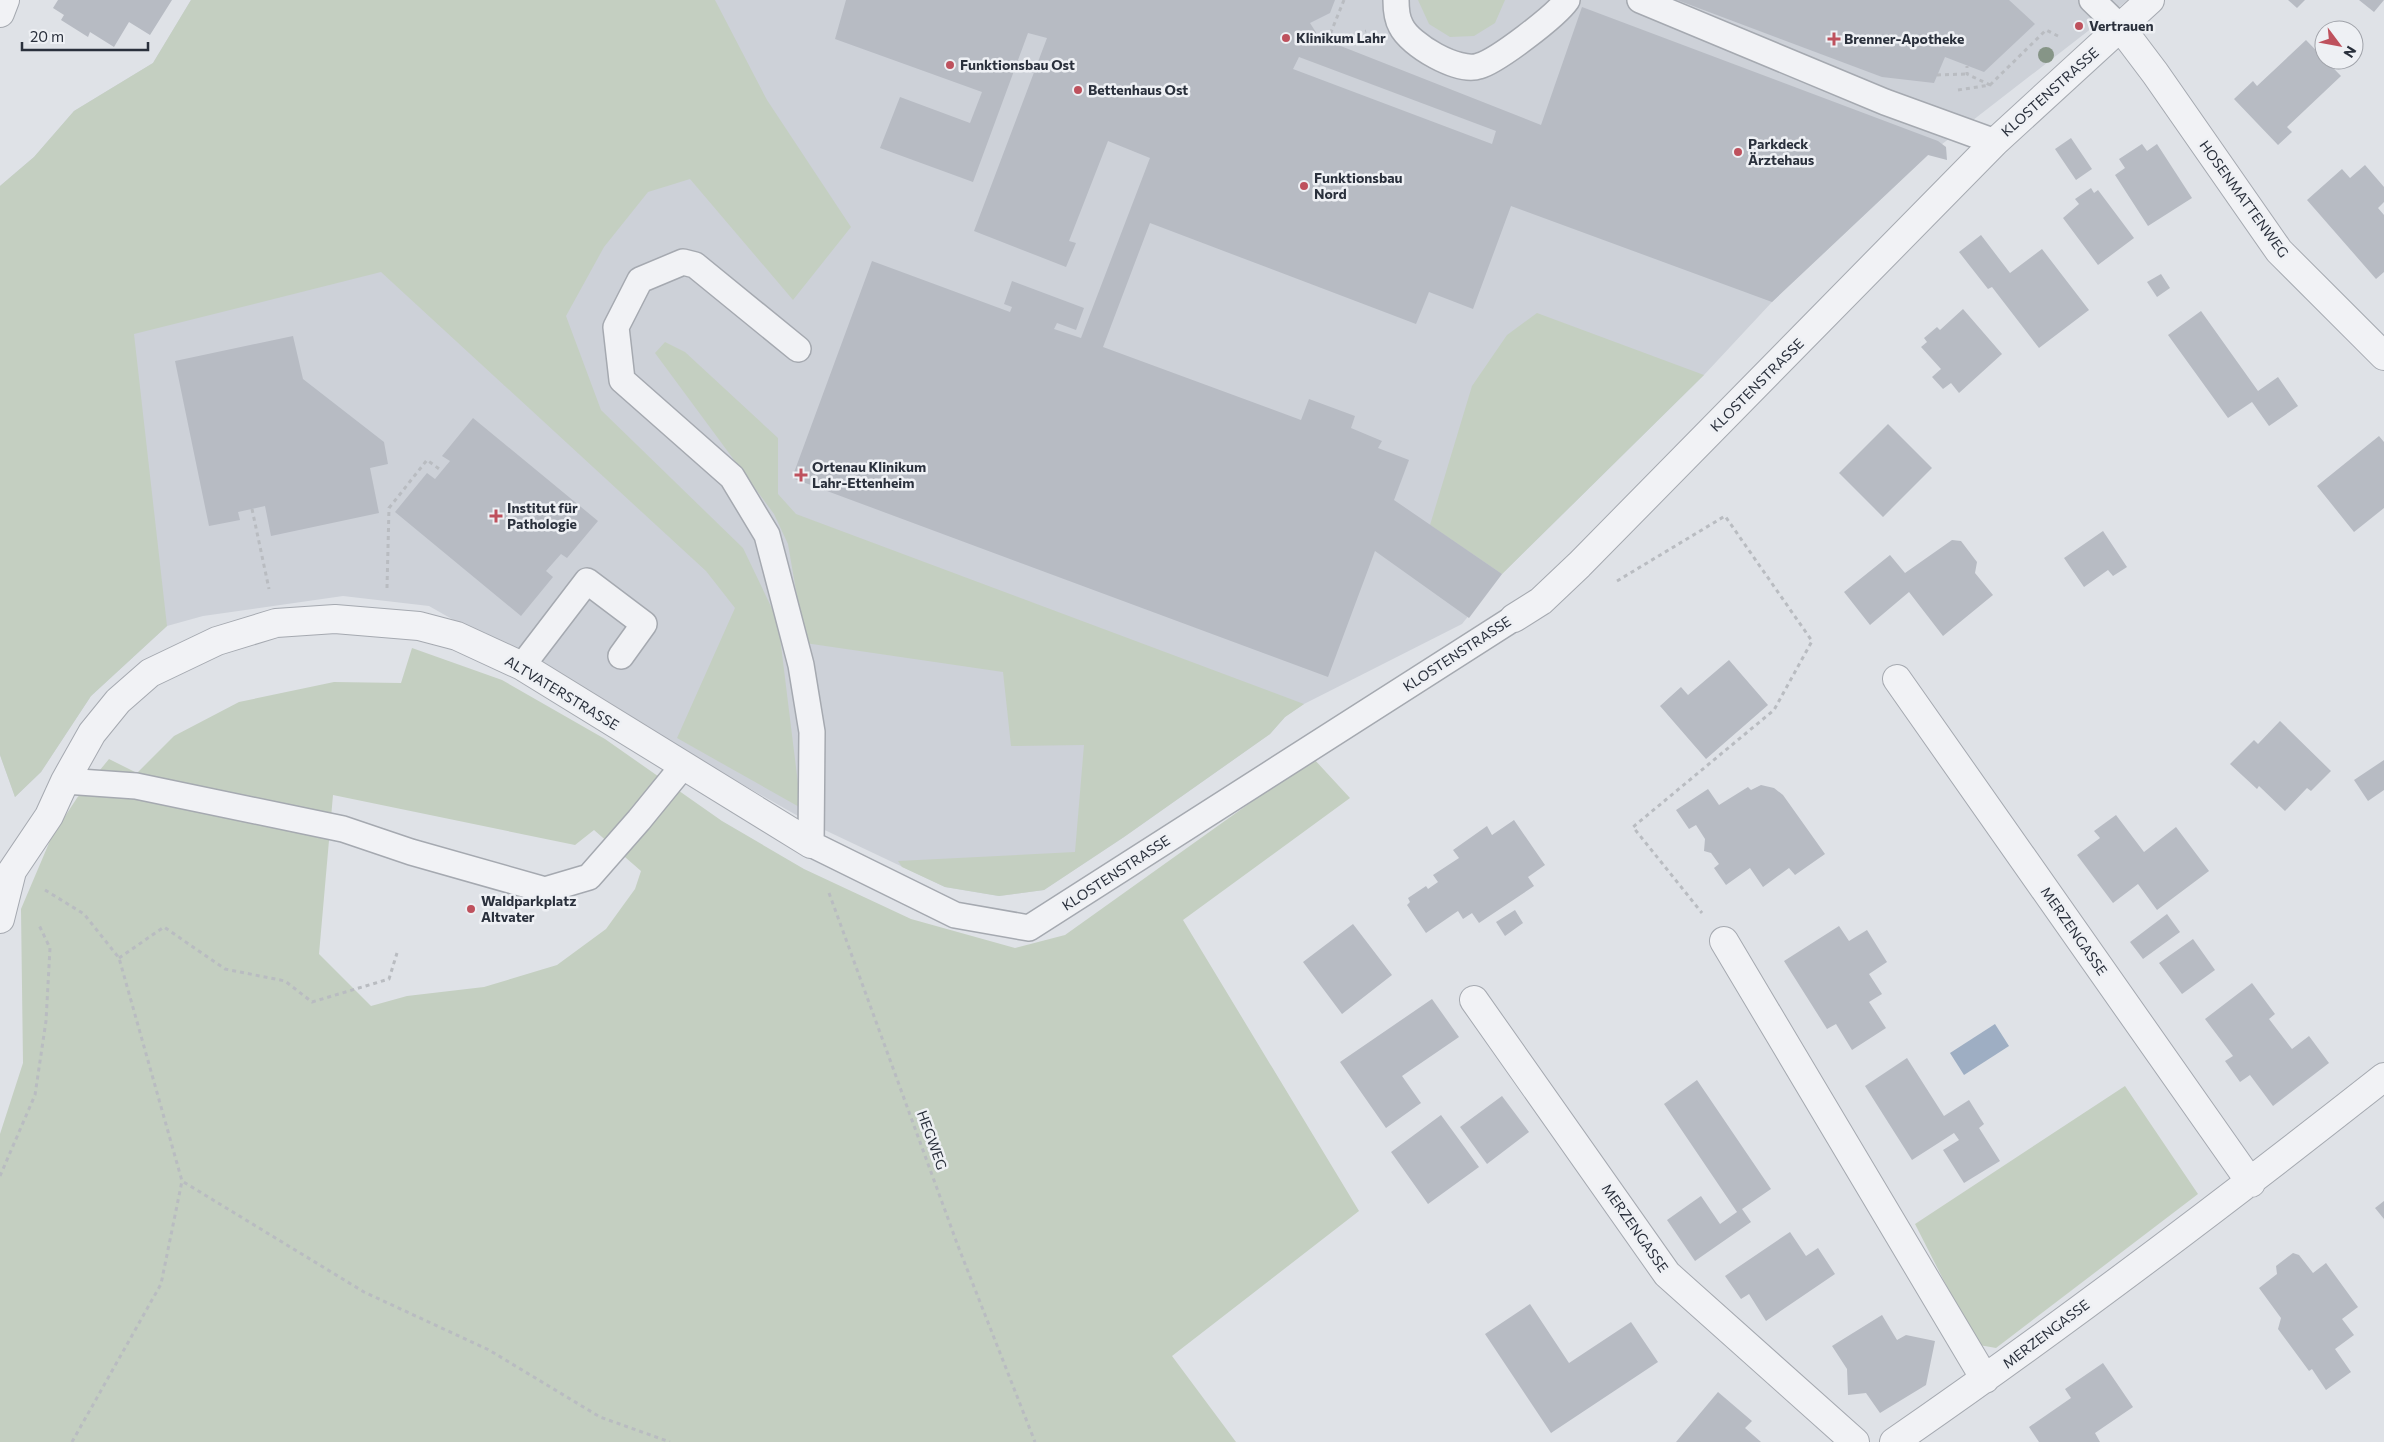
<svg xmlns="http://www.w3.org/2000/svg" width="2384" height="1442" font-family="Commissioner,sans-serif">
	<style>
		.built { fill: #cdd1d8 }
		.green { fill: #c4cfc1; fill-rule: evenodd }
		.water { fill: #9eaec3 }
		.building { fill: #b7bbc3; fill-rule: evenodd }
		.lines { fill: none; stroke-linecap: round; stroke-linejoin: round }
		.service-casing { stroke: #a5a9b0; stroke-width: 28 }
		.minor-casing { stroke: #a5a9b0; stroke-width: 30 }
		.path { stroke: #b9bcc1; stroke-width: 3; stroke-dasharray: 4 4; stroke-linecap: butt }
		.service { stroke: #f1f2f5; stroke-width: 25 }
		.minor { stroke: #f1f2f5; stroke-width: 28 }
		.tree { fill: #869587 }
		.poi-dot { fill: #be515d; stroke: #eef0f4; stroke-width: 2 }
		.labels { text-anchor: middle; stroke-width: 5; stroke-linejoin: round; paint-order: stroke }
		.poi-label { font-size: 14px; font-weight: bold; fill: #2a303c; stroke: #eef0f4; text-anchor: start }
		.street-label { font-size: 14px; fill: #2a303c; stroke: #eef0f4 }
	</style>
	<rect width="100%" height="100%" fill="#dfe2e7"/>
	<path class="built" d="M191,0H2128L1928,155L1772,302L1704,375L1502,574L1462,624L1304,704L1285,717L1270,734L1124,837L1044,890L999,896L945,887L812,824L429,606L343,596L203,616L167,626L91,696L41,772L15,797L0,755V186L34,157L74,111L153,63Z"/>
	<path class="green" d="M191,0H715L767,100L851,227L793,300L690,179L648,192L604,247L566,316L601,410L743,548L778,621L801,808L677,738L735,608L706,571L381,272L134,334L167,626L91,696L41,772L15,797L0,755V186L34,157L74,111L153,63Z
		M1418,0H1505L1495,23L1474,36L1450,37L1429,24Z
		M1537,313L1704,375L1502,574L1430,525L1472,386L1507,335Z
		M665,342L685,352L778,438V494L796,514L1304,704L1285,717L1270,734L1124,837L1044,890L999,896L945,887L902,867L898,861L1075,852L1084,745L1011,746L1003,672L805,643L788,544L774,514L655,353Z
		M412,648L502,680L605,739L722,821L804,869L911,919L1015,948L1065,935L1313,758L1350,798L1183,920L1359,1211L1172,1356L1236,1442H0V1134L23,1063L21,909L52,836L77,798L109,759L137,773L174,736L239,702L334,682L401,683ZM333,795L575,845L594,830L641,871L635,889L606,929L557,965L484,987L407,996L371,1006L319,954Z
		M2125,1086L2198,1194L1996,1348L1979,1345L1972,1336L1915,1224Z"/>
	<path class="water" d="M1995,1024L2009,1046L1964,1075L1950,1053Z"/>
	<path class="building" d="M58,0H172L150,35L129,22L114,47L90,32L88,37L61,20L64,15L53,8Z
		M846,0H1335L1330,13L1310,23L1317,34L1328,41L1541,125L1582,7L1938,141L1946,147L1947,160L1928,155L1772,302L1511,206L1473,309L1429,292L1416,324L1150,223L1103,347L1301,420L1309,399L1355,416L1351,428L1382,441L1378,448L1409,460L1394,500L1502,574L1469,618L1375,551L1328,677L792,478L872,261L1010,312L1012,307L1004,304L1012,281L1084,308L1076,330L1057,323L1054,329L1081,338L1150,158L1108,141L1069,241L1076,243L1066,267L974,231L1047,38L1028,33L973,182L880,148L900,97L970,123L982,92L835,39ZM1299,57L1496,131L1492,144L1293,69Z
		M1677,0H2009L2035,24L1984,72L1945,57L1934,83L1882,77Z
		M2288,0H2305L2297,8Z
		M2359,0H2384L2374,12Z
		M2306,40L2341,76L2287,127L2292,132L2278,145L2234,99L2253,81L2257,86Z
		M2071,138L2092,169L2076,180L2055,149Z
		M2142,144L2147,151L2157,144L2192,198L2148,226L2115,175L2125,168L2119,159Z
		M2365,165L2384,187V202L2378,208L2384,215V272L2376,279L2307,200L2342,169L2350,178Z
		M2091,188L2094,193L2098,190L2134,238L2098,265L2063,218L2079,204L2075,199Z
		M1981,235L2010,273L2042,249L2089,310L2039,348L1992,287L1988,289L1959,252Z
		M2161,274L2170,288L2157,297L2147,282Z
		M1963,309L2002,354L1959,393L1951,383L1943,389L1932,377L1941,369L1921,347L1927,342L1924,338L1937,327L1940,330Z
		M2201,311L2258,391L2278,377L2298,406L2269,426L2252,402L2228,418L2168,335Z
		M293,336L303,379L384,442L388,464L370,468L379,513L271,536L265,506L238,512L240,520L209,526L175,361Z
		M473,418L598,521L567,558L561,554L546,571L553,577L521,616L395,512L427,473L435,479L450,461L442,456Z
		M1888,424L1932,468L1883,517L1839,473Z
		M2379,436L2384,442V508L2354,532L2317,486Z
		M2103,531L2127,567L2113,576L2108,570L2084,587L2064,558Z
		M1952,540L1961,541L1977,562L1975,573L1993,595L1943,636L1909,592L1870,625L1844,592L1890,555L1905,573Z
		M1729,660L1768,705L1706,759L1660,706L1681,687L1688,695Z
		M2280,721L2331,771L2311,791L2307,788L2285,811L2259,786L2257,789L2230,764L2254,740L2258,744Z
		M2384,760V790L2368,801L2354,780Z
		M1761,785L1774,788L1783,795L1825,854L1795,875L1789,868L1763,887L1750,868L1726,885L1714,868L1719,864L1711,853L1704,851L1705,839L1696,825L1689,829L1676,810L1708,789L1719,805L1748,787L1751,790Z
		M2116,815L2144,852L2176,827L2209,871L2157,910L2138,884L2113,903L2077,855L2100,838L2094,831Z
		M1514,820L1545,865L1528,877L1534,886L1479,923L1472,913L1463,919L1458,911L1426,933L1407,905L1410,902L1408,898L1426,886L1428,889L1438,882L1433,875L1459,858L1453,850L1487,826L1492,835Z
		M1515,910L1523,923L1505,936L1496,922Z
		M2167,914L2180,932L2143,959L2130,942Z
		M1353,924L1392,975L1342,1014L1303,962Z
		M1839,926L1849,941L1867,930L1887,962L1869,974L1882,994L1869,1002L1886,1028L1852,1050L1836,1024L1827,1029L1784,961Z
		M2193,939L2215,970L2182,994L2159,963Z
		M2252,983L2275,1014L2269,1019L2292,1049L2309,1036L2329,1063L2273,1106L2250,1075L2240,1082L2225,1061L2233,1056L2205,1019Z
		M1432,999L1459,1037L1402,1076L1421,1103L1386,1128L1340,1062Z
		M1907,1058L1944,1116L1969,1100L1984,1124L1979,1128L2000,1161L1964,1183L1943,1150L1959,1140L1954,1133L1912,1160L1865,1086Z
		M1697,1080L1771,1189L1742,1209L1751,1222L1695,1261L1667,1220L1701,1196L1720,1224L1737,1212L1664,1104Z
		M1502,1096L1529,1132L1487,1164L1460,1127Z
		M1441,1115L1479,1167L1428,1204L1391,1152Z
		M2384,1201V1219L2375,1208Z
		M1790,1232L1806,1256L1818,1248L1835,1274L1766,1321L1749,1294L1741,1299L1725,1276Z
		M2293,1253L2299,1255L2313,1273L2326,1263L2358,1307L2342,1319L2354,1335L2335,1349L2351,1372L2326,1390L2312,1369L2309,1371L2278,1329L2281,1318L2259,1288L2277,1274L2276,1266Z
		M1530,1304L1569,1363L1631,1322L1658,1362L1551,1433L1485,1334Z
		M1882,1315L1897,1340L1906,1335L1935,1341L1926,1385L1880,1413L1866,1393L1848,1395L1847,1369L1832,1346Z
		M2103,1363L2133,1407L2095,1433L2100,1442H2039L2029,1427L2071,1398L2065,1389Z
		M1718,1392L1752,1421L1745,1428L1761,1442H1676Z"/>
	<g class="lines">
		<g class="service-casing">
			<path id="service" d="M1396,0C1396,7 1397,19 1401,26C1410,45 1458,73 1479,66C1497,61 1556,16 1567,0
				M1640,0L1885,102L1995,142
				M2092,0L2121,28
				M798,349L695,265L683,262L640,280L616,327L622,380L732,477L767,535L801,665L812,732L811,844L955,915L1029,928L1514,618
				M522,666L587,581L644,624L621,656
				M65,781L136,786L343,829L411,852L545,890L589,877L639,820L683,766"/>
		</g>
		<g class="minor-casing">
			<path id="minor" d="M0,13L5,0
				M2121,28L2155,73L2279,251L2384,356
				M1514,618L1541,601L1579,565L1995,142L2150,0
				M1897,679L2251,1183
				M0,919L12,871L49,816L65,781L92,733L118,701L150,673L217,641L276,623L335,619L419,626L457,636L522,666L811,844
				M1724,941L1985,1379
				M1474,1000L1667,1274L1855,1442
				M1894,1442C2062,1326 2224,1203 2384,1077"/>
		</g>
		<path class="path" d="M1344,0L1331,32L1333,43L1366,31
			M1937,75L1967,74
			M1990,85L2046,30L2058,36
			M1958,90L1990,85L1967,74V66
			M252,509L269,589
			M1617,581L1725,516L1812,641L1774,710L1633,827L1702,913
			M387,588L389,508L427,460L442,471
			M45,890L84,914L119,958L182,1181L364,1292L489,1350L600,1417L670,1442
			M829,893L958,1246L1035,1442
			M119,958L164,927L225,969L285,981L312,1002L389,979L397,953
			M0,1176L35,1095L46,1021L50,948L38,923
			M72,1442L161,1284L182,1181"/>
		<use href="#service" class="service"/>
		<use href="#minor" class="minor"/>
	</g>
	<circle class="tree" cx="2046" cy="55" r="8"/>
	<g class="poi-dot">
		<circle cx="2079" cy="26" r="5"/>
		<circle cx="1286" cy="38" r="5"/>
		<path d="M1831.5 31.5h5v5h5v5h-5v5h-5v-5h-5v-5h5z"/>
		<circle cx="950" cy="65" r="5"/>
		<circle cx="1078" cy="90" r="5"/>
		<circle cx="1738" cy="152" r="5"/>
		<circle cx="1304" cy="186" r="5"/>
		<path d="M798.5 467.5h5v5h5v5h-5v5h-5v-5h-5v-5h5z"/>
		<path d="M493.5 508.5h5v5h5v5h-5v5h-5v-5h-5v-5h5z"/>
		<circle cx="471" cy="909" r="5"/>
	</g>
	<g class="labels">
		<g class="poi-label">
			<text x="2089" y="31">Vertrauen</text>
			<text x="1296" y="43">Klinikum Lahr</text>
			<text x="1844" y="44">Brenner-Apotheke</text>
			<text x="960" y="70">Funktionsbau Ost</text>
			<text x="1088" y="95">Bettenhaus Ost</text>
			<text x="1748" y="149">Parkdeck<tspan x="1748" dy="16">Ärztehaus</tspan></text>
			<text x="1314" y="183">Funktionsbau<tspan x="1314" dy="16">Nord</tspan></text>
			<text x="812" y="472">Ortenau Klinikum<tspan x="812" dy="16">Lahr-Ettenheim</tspan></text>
			<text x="507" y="513">Institut für<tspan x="507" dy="16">Pathologie</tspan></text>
			<text x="481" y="906">Waldparkplatz<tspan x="481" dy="16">Altvater</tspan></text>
		</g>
		<g class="street-label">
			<text transform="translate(2050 92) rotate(-42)" y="5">KLOSTENSTRASSE</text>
			<text transform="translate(2244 199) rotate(54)" y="5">HOSENMATTENWEG</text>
			<text transform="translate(1757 385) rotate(-45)" y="5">KLOSTENSTRASSE</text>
			<text transform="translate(1457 654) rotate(-33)" y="5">KLOSTENSTRASSE</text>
			<text transform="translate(562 693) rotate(31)" y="5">ALTVATERSTRASSE</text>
			<text transform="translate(1116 873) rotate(-33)" y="5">KLOSTENSTRASSE</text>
			<text transform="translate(2074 931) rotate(55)" y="5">MERZENGASSE</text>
			<text transform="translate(932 1140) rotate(70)" y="5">HEGWEG</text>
			<text transform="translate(1635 1228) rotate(55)" y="5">MERZENGASSE</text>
			<text transform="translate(2046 1334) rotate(-37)" y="5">MERZENGASSE</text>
		</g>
	</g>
	<g transform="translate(2339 45) rotate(122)"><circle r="24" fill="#eef0f4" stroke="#a0a3aa"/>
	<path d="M0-4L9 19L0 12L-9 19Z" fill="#be515d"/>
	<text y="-8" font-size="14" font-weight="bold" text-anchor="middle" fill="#2a303c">N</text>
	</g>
	<path d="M22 42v8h126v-8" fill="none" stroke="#2a303c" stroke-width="2.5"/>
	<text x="30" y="42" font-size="15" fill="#2a303c" stroke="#eef0f4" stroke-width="4" paint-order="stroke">20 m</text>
</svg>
